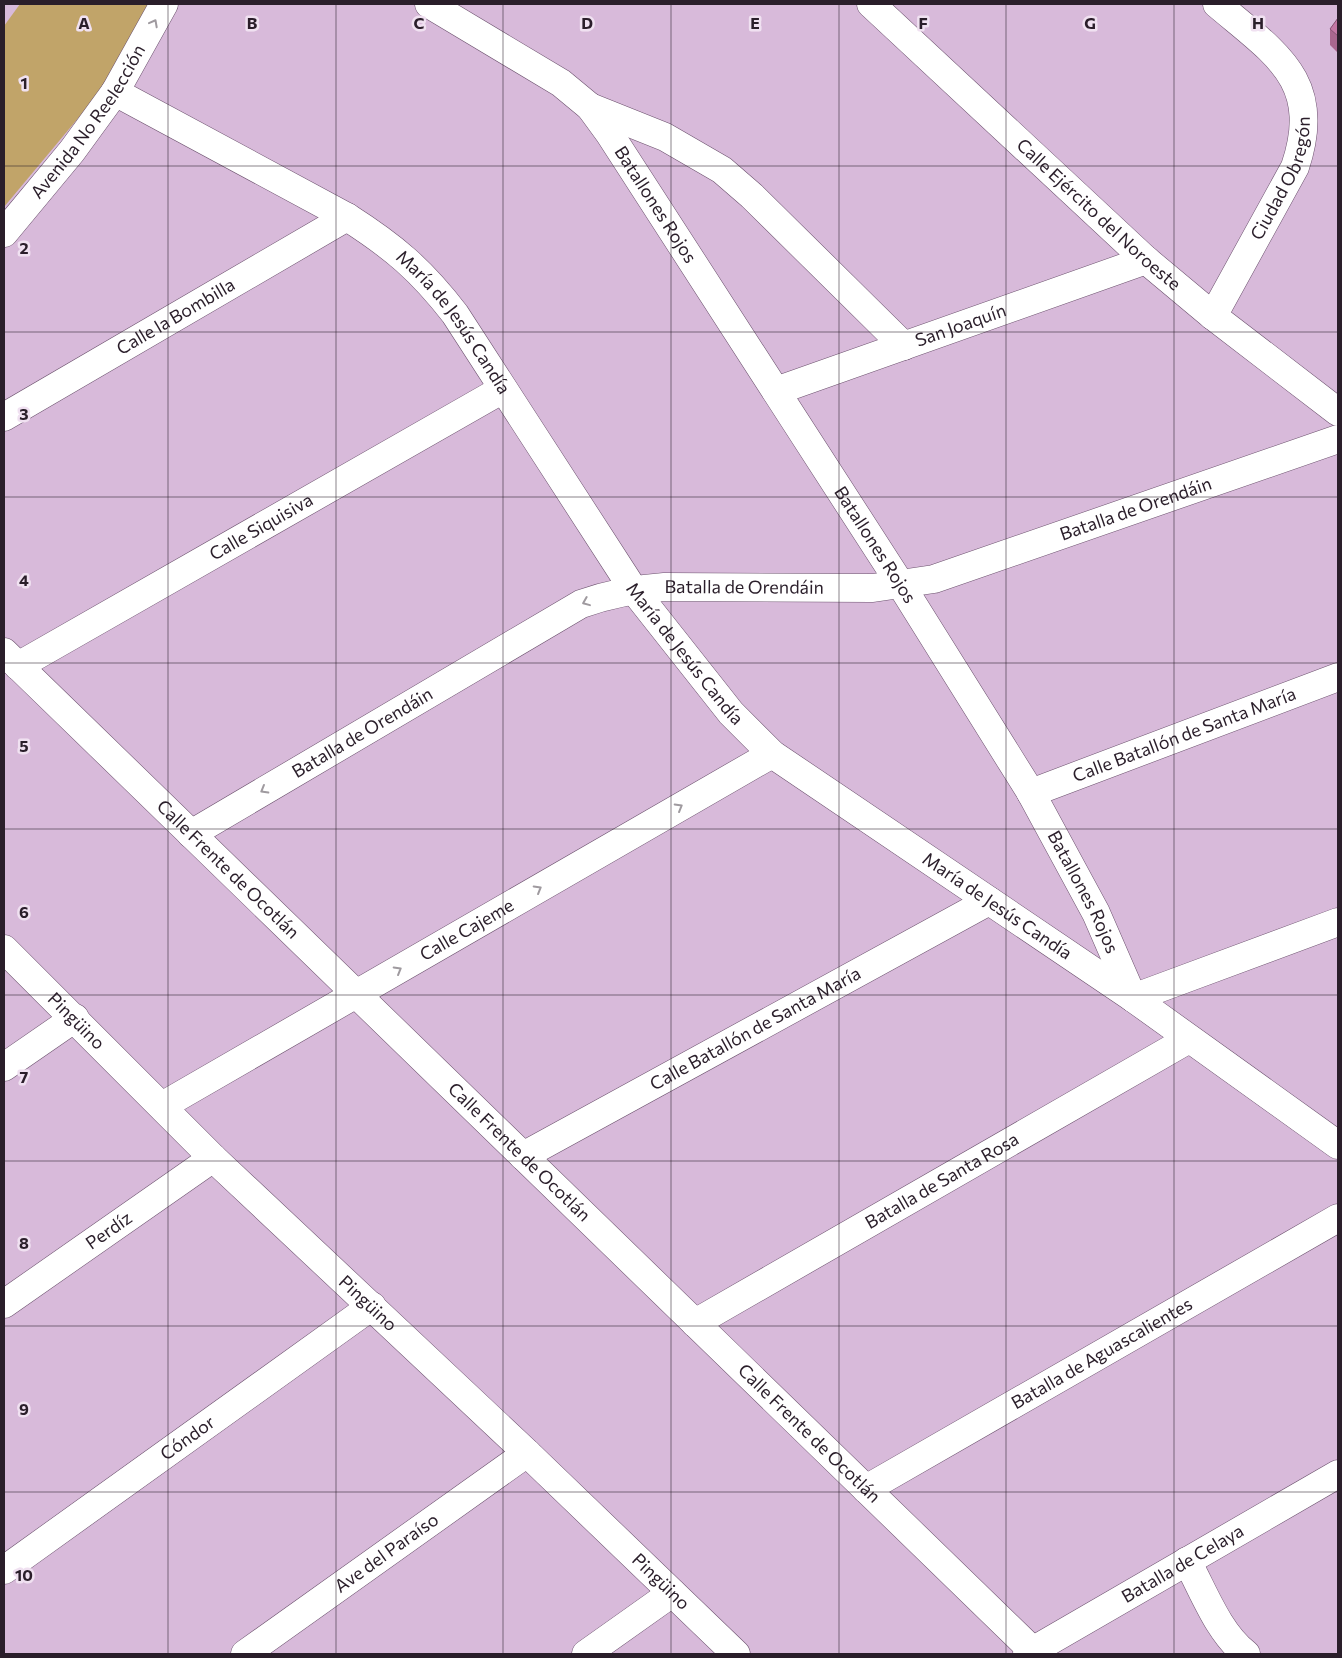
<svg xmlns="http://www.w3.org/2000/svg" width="1342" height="1658" font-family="Commissioner,sans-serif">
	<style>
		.green { fill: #c1a469 }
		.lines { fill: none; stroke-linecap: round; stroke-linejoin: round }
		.minor-casing { stroke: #6b516d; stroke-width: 29 }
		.minor { stroke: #fff; stroke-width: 28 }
		.wall { fill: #a9678e }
		.building { fill: #c478a5; stroke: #895474 }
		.oneway { stroke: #9f9a9f }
		.grid { fill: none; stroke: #2a1e2a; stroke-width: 1; stroke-opacity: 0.55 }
		.labels { text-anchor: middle; stroke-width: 5; stroke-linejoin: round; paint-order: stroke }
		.street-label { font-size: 18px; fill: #2a1e2a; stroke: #f0e1f1 }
		.grid-label { font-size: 16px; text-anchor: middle; font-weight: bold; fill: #2a1e2a; stroke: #f0e1f1; stroke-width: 5; stroke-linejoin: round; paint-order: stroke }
	</style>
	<rect width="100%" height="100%" fill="#d8bada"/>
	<path class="green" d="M20,4H152L115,74L4,207V26Z"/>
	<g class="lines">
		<g class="minor-casing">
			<g id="minor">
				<path id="s1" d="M429,4L561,83L590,107L609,133L901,585L1031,793L1096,913L1133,998L1338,922"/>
				<path id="s2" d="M871,4L1146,260L1213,316L1338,412"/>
				<path id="s3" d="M115,92L347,217C394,247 421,270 455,314L633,589L731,713L772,754L1133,998L1338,1145"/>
				<path d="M590,107L665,137L722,170L752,196L904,346"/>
				<path id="s4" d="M4,233L72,151L115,92L164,4"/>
				<path id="s5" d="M1213,316L1295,167C1324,81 1276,54 1217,4"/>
				<path id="s6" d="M776,391L1146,260"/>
				<path id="s7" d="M4,417L347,217"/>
				<path id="s8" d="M4,652L1033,1651"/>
				<path id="s9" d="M18,666L503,389"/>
				<path id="s10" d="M1031,793L1338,677"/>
				<path id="s11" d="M191,834L581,604C609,594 634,589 664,587L873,588L934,579L1338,439"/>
				<path id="s12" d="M4,949L213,1158L527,1453L736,1654"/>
				<path d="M4,1067L75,1018"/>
				<path id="s13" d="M162,1106L772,754"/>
				<path id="s14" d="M523,1156L989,901"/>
				<path id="s15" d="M4,1304L213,1158"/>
				<path id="s16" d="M695,1323L1189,1039"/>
				<path id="s17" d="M866,1489L1338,1218"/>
				<path d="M1187,1561C1204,1592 1218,1632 1246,1654"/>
				<path id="s18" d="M4,1570L372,1306"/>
				<path id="s19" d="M245,1654L527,1453"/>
				<path d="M586,1654L672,1593"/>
				<path id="s20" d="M1027,1654L1338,1474"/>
			</g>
		</g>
		<use href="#minor" class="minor"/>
	</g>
	<path class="wall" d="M1338,18V53L1330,45V29Z"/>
	<path class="building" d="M1338,18V36L1330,29Z"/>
	<defs><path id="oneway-chevron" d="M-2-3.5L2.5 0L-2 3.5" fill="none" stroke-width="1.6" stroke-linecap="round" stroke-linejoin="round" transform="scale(1.25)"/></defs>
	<g class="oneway">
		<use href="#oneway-chevron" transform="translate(154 23) rotate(-62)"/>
		<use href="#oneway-chevron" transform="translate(586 602) rotate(158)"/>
		<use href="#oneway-chevron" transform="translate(264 790) rotate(150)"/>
		<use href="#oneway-chevron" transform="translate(679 807) rotate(-30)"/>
		<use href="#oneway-chevron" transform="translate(538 889) rotate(-30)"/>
		<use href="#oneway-chevron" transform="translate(398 970) rotate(-30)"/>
	</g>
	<path class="grid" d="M168,4V1654M336,4V1654M503,4V1654M671,4V1654M839,4V1654M1006,4V1654M1174,4V1654M4,166H1338M4,332H1338M4,497H1338M4,663H1338M4,829H1338M4,995H1338M4,1161H1338M4,1326H1338M4,1492H1338"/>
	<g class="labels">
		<g class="street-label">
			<text dy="6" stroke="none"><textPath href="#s4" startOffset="140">Avenida No Reelección</textPath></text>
			<text dy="6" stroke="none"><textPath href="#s5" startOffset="155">Ciudad Obregón</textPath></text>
			<text dy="6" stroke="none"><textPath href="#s1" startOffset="309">Batallones Rojos</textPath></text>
			<text dy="6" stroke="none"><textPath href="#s2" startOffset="310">Calle Ejército del Noroeste</textPath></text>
			<text dy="6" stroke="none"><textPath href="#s7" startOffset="199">Calle la Bombilla</textPath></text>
			<text dy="6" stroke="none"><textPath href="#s3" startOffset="415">María de Jesús Candía</textPath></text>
			<text dy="6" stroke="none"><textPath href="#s6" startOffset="196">San Joaquín</textPath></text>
			<text dy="6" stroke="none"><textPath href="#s11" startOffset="1022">Batalla de Orendáin</textPath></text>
			<text dy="6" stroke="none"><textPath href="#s9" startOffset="280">Calle Siquisiva</textPath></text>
			<text dy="6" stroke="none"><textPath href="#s1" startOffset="714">Batallones Rojos</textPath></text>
			<text dy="6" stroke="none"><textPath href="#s11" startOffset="618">Batalla de Orendáin</textPath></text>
			<text dy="6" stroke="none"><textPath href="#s3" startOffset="820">María de Jesús Candía</textPath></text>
			<text dy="6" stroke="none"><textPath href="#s11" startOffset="199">Batalla de Orendáin</textPath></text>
			<text dy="6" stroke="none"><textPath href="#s10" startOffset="164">Calle Batallón de Santa María</textPath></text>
			<text dy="6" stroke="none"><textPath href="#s8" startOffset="312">Calle Frente de Ocotlán</textPath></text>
			<text dy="6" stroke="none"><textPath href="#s1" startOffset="1119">Batallones Rojos</textPath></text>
			<text dy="6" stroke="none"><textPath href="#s3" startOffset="1225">María de Jesús Candía</textPath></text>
			<text dy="6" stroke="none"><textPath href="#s13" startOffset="352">Calle Cajeme</textPath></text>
			<text dy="6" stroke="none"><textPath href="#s12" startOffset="102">Pingüino</textPath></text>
			<text dy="6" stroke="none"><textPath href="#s14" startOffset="265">Calle Batallón de Santa María</textPath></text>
			<text dy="6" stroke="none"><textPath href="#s8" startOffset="718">Calle Frente de Ocotlán</textPath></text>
			<text dy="6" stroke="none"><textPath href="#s16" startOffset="285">Batalla de Santa Rosa</textPath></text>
			<text dy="6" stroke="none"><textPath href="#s15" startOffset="128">Perdíz</textPath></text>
			<text dy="6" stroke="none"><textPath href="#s12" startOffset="508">Pingüino</textPath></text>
			<text dy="6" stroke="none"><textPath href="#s17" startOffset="272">Batalla de Aguascalientes</textPath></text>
			<text dy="6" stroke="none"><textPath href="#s8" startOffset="1122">Calle Frente de Ocotlán</textPath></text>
			<text dy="6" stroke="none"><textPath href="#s18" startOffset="226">Cóndor</textPath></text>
			<text dy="6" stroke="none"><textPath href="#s19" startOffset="174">Ave del Paraíso</textPath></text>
			<text dy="6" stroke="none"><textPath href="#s20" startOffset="180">Batalla de Celaya</textPath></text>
			<text dy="6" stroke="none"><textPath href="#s12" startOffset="912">Pingüino</textPath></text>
		</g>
	</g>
	<g class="grid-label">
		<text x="84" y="29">A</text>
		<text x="252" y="29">B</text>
		<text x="419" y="29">C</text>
		<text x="587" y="29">D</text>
		<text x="755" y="29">E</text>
		<text x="923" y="29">F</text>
		<text x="1090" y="29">G</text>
		<text x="1258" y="29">H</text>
		<text x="24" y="89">1</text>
		<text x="24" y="254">2</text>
		<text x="24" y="420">3</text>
		<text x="24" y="586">4</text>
		<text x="24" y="752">5</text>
		<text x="24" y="918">6</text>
		<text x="24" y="1083">7</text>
		<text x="24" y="1249">8</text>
		<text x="24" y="1415">9</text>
		<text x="24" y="1581">10</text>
	</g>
	<rect width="1342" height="1658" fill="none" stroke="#2a1e2a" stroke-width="10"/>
</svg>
